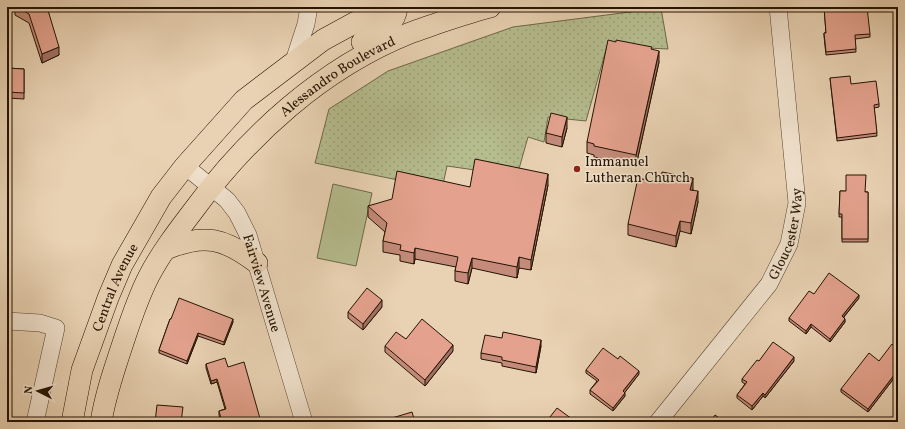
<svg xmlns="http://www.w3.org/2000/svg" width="905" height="429" font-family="Vollkorn,serif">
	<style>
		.grass { fill: url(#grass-dots); stroke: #6c6848 }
		.pitch { fill: #b5bc8e; stroke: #6c6848 }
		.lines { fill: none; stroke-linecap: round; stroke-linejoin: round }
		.minor-casing { stroke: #55432e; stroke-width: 18 }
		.major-casing { stroke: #241302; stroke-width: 22 }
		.minor { stroke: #f1e2ce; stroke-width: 17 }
		.major { stroke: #e9d2b3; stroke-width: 21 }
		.wall { fill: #c48b7a; stroke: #241302 }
		.shaded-wall { fill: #a07163; stroke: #241302 }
		.building { fill: #e4a28e; stroke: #241302 }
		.poi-dot { fill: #8f2418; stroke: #f1e2ce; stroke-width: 1.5 }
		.labels { text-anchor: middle; stroke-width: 3; stroke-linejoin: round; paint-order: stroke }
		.street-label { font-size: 14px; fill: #241302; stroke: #f1e2ce }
		.poi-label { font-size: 14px; fill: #241302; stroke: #f1e2ce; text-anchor: start }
	</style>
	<defs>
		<pattern id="grass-dots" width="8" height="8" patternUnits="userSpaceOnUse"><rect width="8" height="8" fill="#b5bc8e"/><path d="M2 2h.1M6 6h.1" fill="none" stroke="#9ca179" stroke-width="1.8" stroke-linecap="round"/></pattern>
	</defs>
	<rect width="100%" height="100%" fill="#e9d2b3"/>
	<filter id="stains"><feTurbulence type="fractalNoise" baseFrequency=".005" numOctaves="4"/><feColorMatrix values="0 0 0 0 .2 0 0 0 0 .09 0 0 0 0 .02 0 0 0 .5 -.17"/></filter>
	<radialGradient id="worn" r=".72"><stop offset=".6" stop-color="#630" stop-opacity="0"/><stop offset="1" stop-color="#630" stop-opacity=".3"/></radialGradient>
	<path class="grass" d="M661,8L668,49L607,46L586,121L548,117L544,142L528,137L517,176L447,166L442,189L315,163L329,109L388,71L513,27Z"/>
	<path class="pitch" d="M333,184L372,193L356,266L317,258Z"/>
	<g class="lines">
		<g class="minor-casing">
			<g id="minor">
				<path d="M294,61L306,24L309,7"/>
				<path id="s1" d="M185,166L227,200L237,213L248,235L304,422"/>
				<path d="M7,321L40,323L56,328L35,422"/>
				<path id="s2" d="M658,422L769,284L789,244L797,203L778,7"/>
			</g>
		</g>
		<g class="major-casing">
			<g id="major">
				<path d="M362,42C377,34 396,26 397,7"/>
				<path d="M166,249C205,233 224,238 257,263"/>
				<path id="s3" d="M72,422L82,370L108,298L122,265L161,197L185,166L244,100L323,40L356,22L390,7"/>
				<path id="s4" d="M101,422C105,397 113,373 121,349C129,325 137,299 149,276C161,253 177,232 193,211C248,136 322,68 410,33C421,29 433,25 444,21C459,16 474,11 490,7"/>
			</g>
		</g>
		<use href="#minor" class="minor"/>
		<use href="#major" class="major"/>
	</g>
	<path class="wall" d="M15,7H50L48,11L59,55L42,63L29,23L15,15Z
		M824,7L870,34V37L855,39L856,52L826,55L824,36V33H826Z
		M652,49L659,62L636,166L594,157V155L587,153V142Z
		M7,68L24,69V99L7,98Z
		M830,78L851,84L879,104V107L874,108L877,136L837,141Z
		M567,128L562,147L546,143V133Z
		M660,183L693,189V190L698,202L691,234L680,231L676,247L628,235V224Z
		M548,185L531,270L519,268L517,278L472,268L468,284L455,281V271L456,267L415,259L414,264L400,261V255L383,252V241L385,232L368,217V206L470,187Z
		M840,191L868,192V242H842V217H839Z
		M814,294L859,298L844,317L845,322L830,342L811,327L806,334L789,321V318Z
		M382,307L363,330L348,318V312Z
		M170,319L233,322L224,345L198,336L187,364L159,353V350Z
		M7,339H9L10,363H7Z
		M406,339L453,351L425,386L385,352V346Z
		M541,346L536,373L502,366V363L481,359V353Z
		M898,348V373L868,412L841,392V389L879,361Z
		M618,359L639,374L624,393L625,396L613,411L590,394V390L597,381L586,373V370Z
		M759,361H794L765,398L763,396L752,410L737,398V395L745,384L742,382V379Z
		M206,364L228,367L261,422H221L219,415V411L225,409L217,382L211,384L206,368Z"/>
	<path class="shaded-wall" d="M46,7H50L46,14Z
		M59,47V55L42,63V54Z
		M659,51V62L636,166V155Z
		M567,117V128L562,147V137Z
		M548,174V185L531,270V260Z
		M693,178V189L690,200V190Z
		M698,191V202L691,234V223Z
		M680,221V231L676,247V236Z
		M415,248V259L414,264V253Z
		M519,257V268L517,278V267Z
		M472,258V268L468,284V273Z
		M859,295V298L842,319V316Z
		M382,300V307L363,330V324Z
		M233,319V322L224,345V342Z
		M845,319V322L830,342V339Z
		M811,324V327L806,334V331Z
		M198,333V336L187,364V361Z
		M541,340V346L536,373V367Z
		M453,345V351L425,386V380Z
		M794,357V361L765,398V395Z
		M898,370V373L868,412V409Z
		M639,371V374L623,395V391Z
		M217,379V382L211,384V381Z
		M625,393V396L613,411V408Z
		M763,393V396L752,410V406Z"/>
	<path class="building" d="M17,7H47L59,47L42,54L29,14Z
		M824,7H867L870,34L855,35L856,49L826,52L824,33H826Z
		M608,40L616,42V40L652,47L651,49L659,51L636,155L594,146V144L587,142Z
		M7,68L24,69V93L7,92Z
		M850,76L851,84L876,81L879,104L874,105L877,133L837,138L830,78Z
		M551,113L567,117L562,137L546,133Z
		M475,159L548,174L531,260L519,257L517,267L472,258L468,273L455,271L458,257L415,248L414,253L400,250L401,245L383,241L387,223L368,206L392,199L397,171L470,187Z
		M662,172L693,178L690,190L698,191L691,223L680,221L676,236L628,224L638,178L660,183Z
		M846,175H866L865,192H868V239H842V214H839L840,191H846Z
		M829,273L859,295L842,316L845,319L830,339L811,324L806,331L789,318L809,291L814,294Z
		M367,288L382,300L363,324L348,312Z
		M179,298L233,319L224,342L198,333L187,361L159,350L170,319H171Z
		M422,319L453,345L425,380L385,346L396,332L406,339Z
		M503,332L541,340L536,367L502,360V357L481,353L485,335L502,338Z
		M7,339H9L10,359L7,360Z
		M773,342L794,357L765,395L763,393L752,406L737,395L747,382L742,379L757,360L759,361Z
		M892,344L898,348V370L868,409L841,389L869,353L879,361Z
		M603,348L618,359L620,356L639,371L623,391L625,393L613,408L590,390L599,380L586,370Z
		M225,358L228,367L244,362L261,422H222L219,411L226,409L217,379L211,381L206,364Z
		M157,405L183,407L181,422H155Z
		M557,408L572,419L574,417L580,422H546Z
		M412,412L415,422H393L392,418Z
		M715,415L725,422H710Z
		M825,419L830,422H822Z"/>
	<circle class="poi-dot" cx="577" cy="169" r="4"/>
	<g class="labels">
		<g class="street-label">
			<text dy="5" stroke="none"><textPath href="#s4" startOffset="432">Alessandro Boulevard</textPath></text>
			<text dy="5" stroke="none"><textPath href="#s2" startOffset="231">Gloucester Way</textPath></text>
			<text dy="5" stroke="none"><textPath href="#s1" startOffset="145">Fairview Avenue</textPath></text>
			<text dy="5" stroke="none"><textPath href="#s3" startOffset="142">Central Avenue</textPath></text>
		</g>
		<g class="poi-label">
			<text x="585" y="166">Immanuel<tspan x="585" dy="16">Lutheran Church</tspan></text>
		</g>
	</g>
	<rect width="905" height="429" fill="none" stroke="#e9d2b3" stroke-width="24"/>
	<rect x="8" y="8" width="889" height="413" fill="none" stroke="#241302" stroke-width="2"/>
	<rect x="12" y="12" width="881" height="405" fill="none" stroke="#241302"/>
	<g transform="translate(38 391) rotate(276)" stroke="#f1e2ce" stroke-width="3" paint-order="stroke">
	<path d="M0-3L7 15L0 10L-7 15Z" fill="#241302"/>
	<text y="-6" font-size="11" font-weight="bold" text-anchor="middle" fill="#241302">N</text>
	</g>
	<rect width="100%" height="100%" filter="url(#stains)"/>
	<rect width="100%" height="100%" fill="url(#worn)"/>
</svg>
